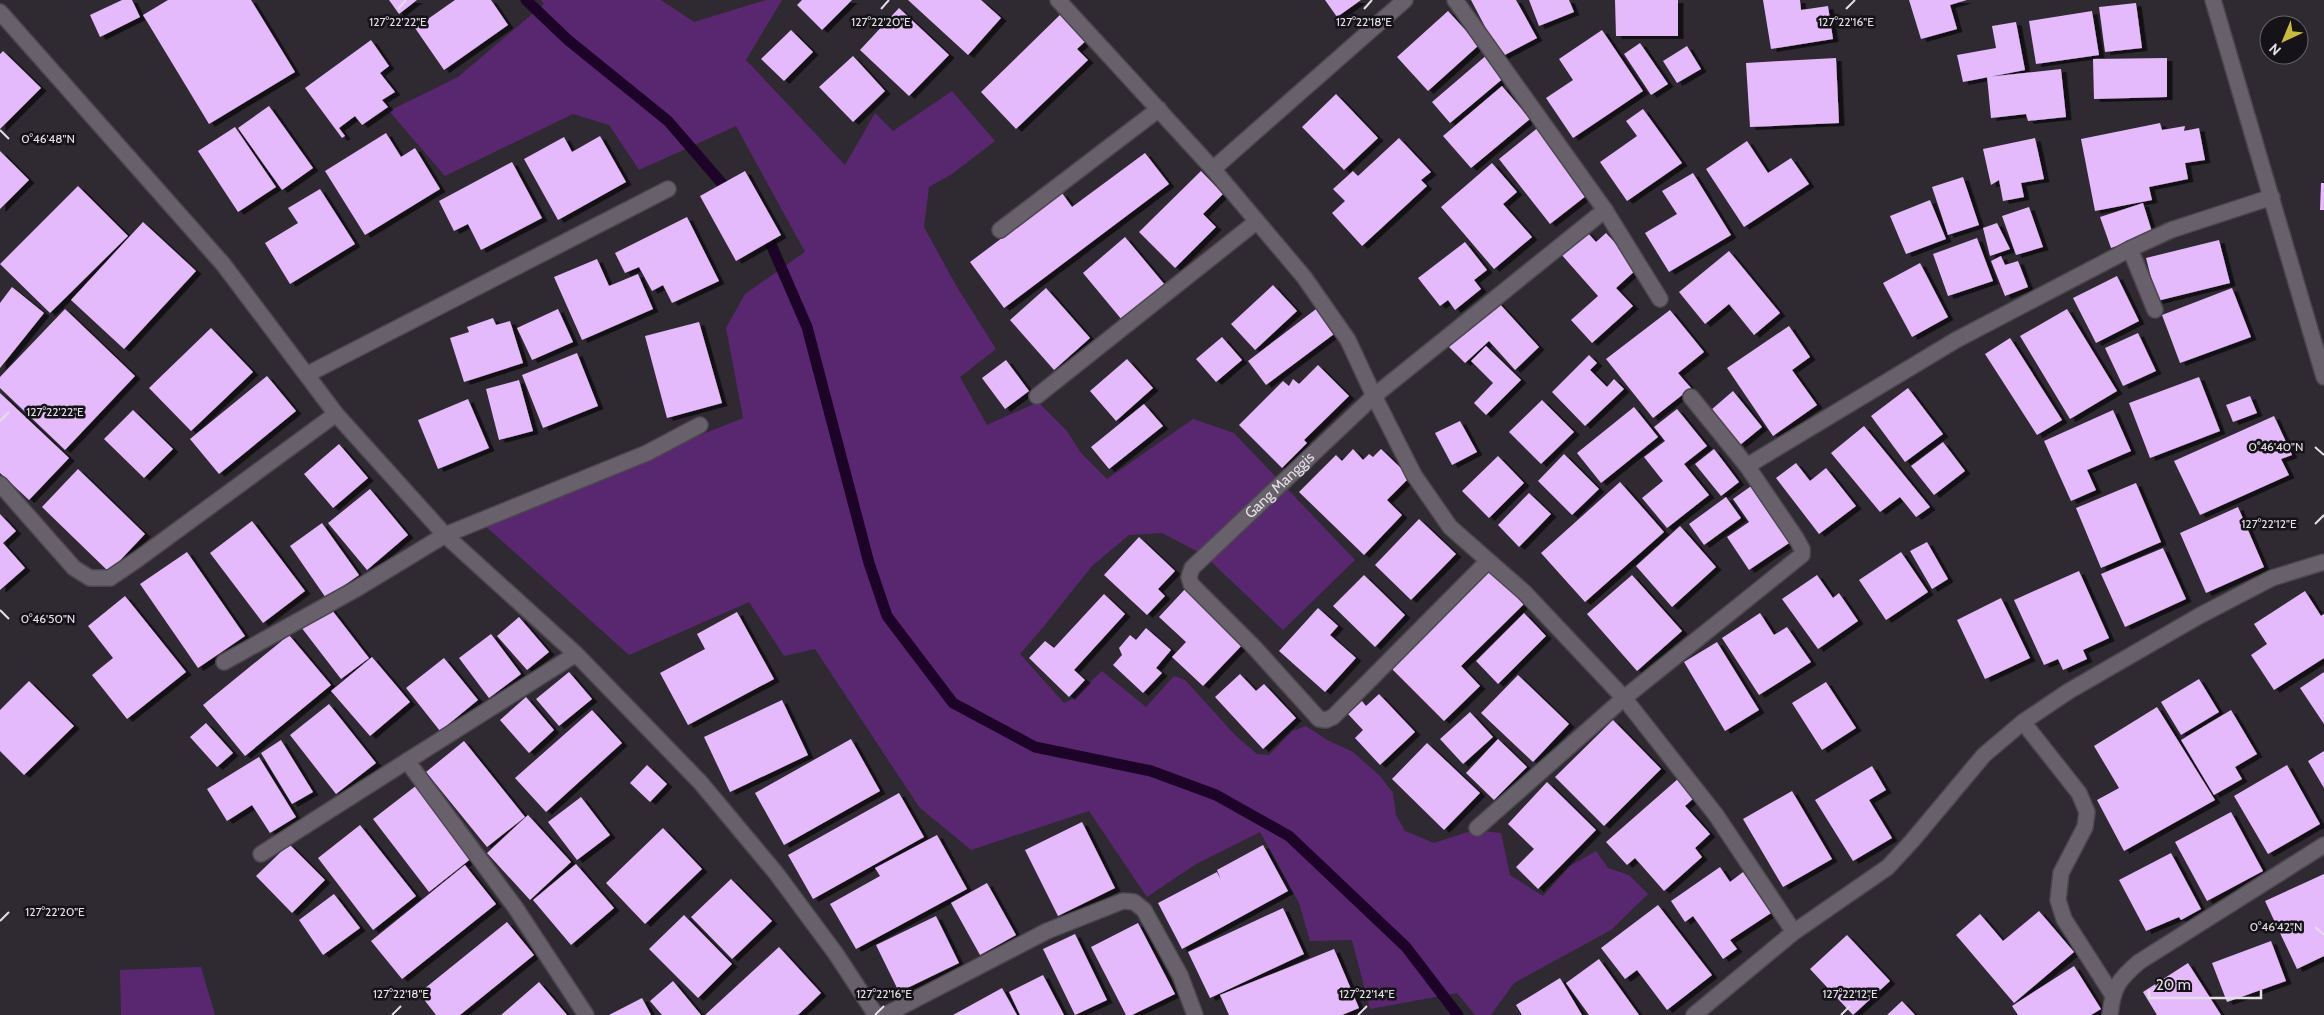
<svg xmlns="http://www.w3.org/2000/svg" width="2324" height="1015" font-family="Cabin,sans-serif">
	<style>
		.green { fill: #592770 }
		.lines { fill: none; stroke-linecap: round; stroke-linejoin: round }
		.stream { stroke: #1d0328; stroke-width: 11 }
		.building { fill: #e5bafd; filter: url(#shadow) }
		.minor-casing { stroke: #4c474f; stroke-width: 18 }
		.minor { stroke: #68616b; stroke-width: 15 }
		.ticks { fill: none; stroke: #e3dfe5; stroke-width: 2 }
		.labels { text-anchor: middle; stroke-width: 5; stroke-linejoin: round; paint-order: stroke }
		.street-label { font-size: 15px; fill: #e3dfe5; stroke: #151317 }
		.ticks-label { font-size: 12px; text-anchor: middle; fill: #e3dfe5; stroke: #151317; stroke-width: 5; stroke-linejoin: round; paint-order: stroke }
	</style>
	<defs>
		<filter id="shadow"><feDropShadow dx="5.5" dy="3" stdDeviation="0" flood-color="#0009"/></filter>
	</defs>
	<rect width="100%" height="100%" fill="#2f2932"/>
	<path class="green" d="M541,0H661L694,22L766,0H782L746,60L845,165L875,113L893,131L952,91L995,141L952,174L929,187L924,227L957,287L996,349L960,377L987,425L1038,402L1067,431L1081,453L1107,479L1193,419L1234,433L1355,560L1283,630L1204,555L1162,533L1129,535L1092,566L1045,625L1020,654L1064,703L1072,699L1102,671L1146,707L1174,676L1185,680L1235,735L1257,754L1269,755L1292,731L1306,726L1327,740L1353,752L1380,776L1393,793L1396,815L1405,831L1434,843L1474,830L1501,833L1510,875L1543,896L1570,866L1596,851L1608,868L1629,875L1648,894L1611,930L1514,983L1491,1015H1475L1457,993L1370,1009L1352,940L1310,941L1299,903L1260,832L1196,864L1147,897L1089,811L971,850L919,807L815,649L784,656L749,602L629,655L482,523L743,418L726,328L745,294L805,252L736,126L639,170L609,125L573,114L445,176L389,111L458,77L544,4Z
		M201,967L215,1015H121L120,970Z"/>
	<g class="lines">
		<path class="stream" d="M526,0L568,40L668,121L732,195
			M762,230L767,235L807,327L869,563L887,616L953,703L1035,747L1151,771L1216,795L1289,836L1406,947L1458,1015"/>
	</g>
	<path class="building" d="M122,0H132L140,17L100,37L90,15Z
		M168,0H251L295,72L209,124L143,15Z
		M389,0H417L399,14Z
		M455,0H491L508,25L444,70L415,28Z
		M802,0H852L822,30L797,5Z
		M908,0H981L1001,18L968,55Z
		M1325,0H1361L1337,17Z
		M1471,0H1516L1537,38L1501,57Z
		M1529,0H1569L1574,12L1539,26Z
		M1615,0H1678V36H1616Z
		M1763,0H1800L1801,10L1828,6L1833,39L1771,49Z
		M1909,0H1967L1950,5L1957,29L1921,39Z
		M2136,3L2142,48L2105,52L2099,7Z
		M899,8L949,55L909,96L860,50Z
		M1065,10L1091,36L1077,49L1088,60L1016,129L981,92Z
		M1448,11L1479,45L1428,91L1397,57Z
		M2092,11L2099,55L2036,64L2029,21Z
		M2016,22L2025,70L1963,82L1957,55L1996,48L1992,26Z
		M791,30L813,52L784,81L761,59Z
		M1602,30L1643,91L1573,138L1546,98L1573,80L1559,59Z
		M371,40L389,66L380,73L395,92L382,100L388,107L362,125L355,116L339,128L345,136L342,138L305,88Z
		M1640,43L1668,84L1651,95L1624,54Z
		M1687,46L1701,69L1677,83L1663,61Z
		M3,51L41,88L0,129V54Z
		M1488,54L1506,76L1450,123L1432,102Z
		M853,56L885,91L853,122L819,87Z
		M1836,58L1839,123L1750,127L1746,63Z
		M2167,58V97L2094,99L2093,59Z
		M2061,69L2066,117L2028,121L2026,114L1991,118L1987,77Z
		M1502,86L1530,119L1471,168L1443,136Z
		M1336,94L1378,138L1344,170L1302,127Z
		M269,106L313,168L282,190L238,128Z
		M1643,109L1682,163L1627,201L1600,162L1637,136L1626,121Z
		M2160,123L2162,130L2185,126L2184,131L2199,128L2205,160L2185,163L2188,179L2149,187L2152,200L2095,211L2081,139Z
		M1540,126L1591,192L1550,224L1499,159Z
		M235,127L276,187L238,212L198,151Z
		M386,133L401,157L415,148L440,189L365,235L325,171Z
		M600,136L626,182L558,220L524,159L564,137L572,152Z
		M1399,138L1431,172L1421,180L1427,186L1362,246L1332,213L1345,201L1333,189L1353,171L1358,176Z
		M2035,138L2044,179L2021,183L2024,197L2003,201L1999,180L1991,185L1983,149Z
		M1747,141L1768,173L1791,158L1809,184L1744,227L1706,169Z
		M0,151L29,180L0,209Z
		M1145,153L1169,184L1004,308L970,262L1062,193L1072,207Z
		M512,162L542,218L481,250L468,224L454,231L439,201Z
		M1492,163L1517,192L1503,204L1532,237L1494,269L1441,207Z
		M745,171L781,235L736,261L700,196Z
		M1201,171L1223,194L1203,214L1216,227L1175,268L1139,232Z
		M1693,173L1731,235L1669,272L1645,233L1677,214L1662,191Z
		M1963,177L1979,225L1948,235L1932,187Z
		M2321,183H2324V210H2320Z
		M78,186L128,236L50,313L0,264Z
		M320,189L355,244L290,284L265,243L298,223L288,208Z
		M1930,200L1946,239L1906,254L1890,216Z
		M2143,203L2153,235L2111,248L2100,217Z
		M2029,207L2043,247L2016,255L2002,216Z
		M687,217L719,281L672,303L663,285L652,291L639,267L625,273L615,253Z
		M143,222L196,271L124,349L71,300Z
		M1997,223L2010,249L1990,256L1983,228Z
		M1586,231L1596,242L1606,233L1638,268L1616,288L1633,306L1592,343L1571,320L1598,296L1560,253Z
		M1125,237L1165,285L1122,320L1083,273Z
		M1977,238L1993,281L1948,296L1933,254Z
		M2219,240L2230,283L2157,301L2146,258Z
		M1465,242L1487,270L1474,280L1481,289L1455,310L1448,300L1440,306L1418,278Z
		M1729,251L1780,313L1754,335L1729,304L1705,324L1679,292Z
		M2001,256L2005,265L2018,261L2028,287L2005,296L1991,261Z
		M597,259L609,286L638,274L653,309L582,340L554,277Z
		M1920,263L1948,317L1912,337L1883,283Z
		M2117,276L2139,321L2096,343L2073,298Z
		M1273,285L1297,311L1255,350L1231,324Z
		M12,287L44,313L0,368V303Z
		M1046,288L1090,338L1054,370L1010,320Z
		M2232,288L2251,337L2180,363L2162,315Z
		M1497,301L1539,347L1515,370L1489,341L1465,363L1448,346Z
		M1320,306L1338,331L1266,385L1248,361Z
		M65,309L135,376L65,450L0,388V377Z
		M558,309L573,342L532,360L517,328Z
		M2067,309L2117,391L2070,419L2020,336Z
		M1670,310L1704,352L1678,373L1691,388L1653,418L1606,359Z
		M493,318L496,325L510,321L523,363L464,382L450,338L469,332L467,327Z
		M699,322L722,403L667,418L645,336Z
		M1789,326L1810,357L1792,370L1817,405L1773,436L1727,368Z
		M211,328L253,372L191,431L149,388Z
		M2138,333L2156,371L2123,386L2105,348Z
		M1222,337L1242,360L1216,382L1196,359Z
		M2010,338L2062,420L2037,435L1985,354Z
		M1486,346L1521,380L1486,415L1474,403L1493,383L1471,361Z
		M577,353L598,406L543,428L522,375Z
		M1589,355L1597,363L1590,370L1607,387L1614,379L1624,389L1585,426L1552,392Z
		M1127,359L1153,388L1116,421L1090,391Z
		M1006,360L1029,391L1005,409L982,378Z
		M1318,365L1349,396L1304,440L1307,443L1282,468L1239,425L1283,381L1289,386L1293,379L1299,384Z
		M267,376L296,411L219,474L190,439Z
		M2199,377L2220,431L2150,458L2129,403Z
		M519,380L533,431L499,440L486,389Z
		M1908,388L1943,434L1905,462L1871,416Z
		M1733,391L1762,427L1740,445L1711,410Z
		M0,393L69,458L29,500L0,473Z
		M2250,396L2257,413L2233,422L2226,405Z
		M468,399L489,448L438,469L418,420Z
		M1542,400L1574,432L1541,464L1509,432Z
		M1144,404L1163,426L1109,469L1091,447Z
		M1634,407L1658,437L1601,483L1577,453Z
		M1677,409L1707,446L1684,464L1709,495L1667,528L1642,498L1663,481L1644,457L1665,441L1654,427Z
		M133,410L173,449L144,478L104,439Z
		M2113,410L2131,451L2087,470L2096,490L2071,501L2044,441Z
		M2274,416L2292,455L2281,459L2289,475L2200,515L2174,461Z
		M1460,421L1477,452L1452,465L1435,433Z
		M1864,426L1930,507L1916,517L1900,497L1880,512L1831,453Z
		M1943,442L1965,471L1934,495L1911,466Z
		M339,444L368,478L333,508L304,474Z
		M1353,449L1363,460L1369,454L1373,457L1381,449L1410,477L1387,500L1402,515L1364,555L1299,492L1336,455L1342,461Z
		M1714,449L1739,482L1721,496L1695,464Z
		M1564,454L1599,489L1572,515L1538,481Z
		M1498,456L1524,483L1489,518L1462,491Z
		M1796,463L1810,481L1826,468L1856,506L1819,534L1776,478Z
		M78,469L145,534L109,572L42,507Z
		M1620,482L1664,532L1585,602L1541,553Z
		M2136,483L2161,542L2101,568L2076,508Z
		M1754,484L1792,541L1749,570L1727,537L1749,522L1733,499Z
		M370,489L408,535L367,570L328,523Z
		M1529,493L1551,514L1519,547L1498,525Z
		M1726,497L1741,518L1704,545L1689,524Z
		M2238,507L2264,567L2206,593L2180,533Z
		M0,514L16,531L3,543L25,568L0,590Z
		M1419,519L1456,554L1411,600L1375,565Z
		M252,521L305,591L263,623L210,553Z
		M322,523L359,575L326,598L290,546Z
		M1680,526L1716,567L1672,607L1636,566Z
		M1139,537L1175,571L1158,589L1165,596L1147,615L1104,575Z
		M1927,542L1948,579L1932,589L1910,551Z
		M2163,548L2186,599L2125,627L2101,574Z
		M187,552L245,636L198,668L140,584Z
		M1901,552L1928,592L1886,620L1859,580Z
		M1490,569L1524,604L1461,666L1480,686L1444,721L1390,667Z
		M2079,571L2109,638L2083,650L2087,659L2063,670L2058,659L2044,665L2014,600Z
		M1364,575L1405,615L1375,647L1333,606Z
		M1632,575L1682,631L1637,671L1587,614Z
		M1817,575L1833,598L1839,593L1858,621L1818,649L1782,599Z
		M1186,588L1244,643L1203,686L1172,657L1186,642L1159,617Z
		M2305,591L2321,616L2324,614V658L2274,690L2251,655L2267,644L2254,624Z
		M1104,594L1125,614L1074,670L1085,680L1069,697L1029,658L1045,641L1054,648Z
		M125,596L186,672L127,719L92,675L113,658L88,626Z
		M2001,598L2030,658L1985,679L1957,620Z
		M328,605L369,658L341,679L301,627Z
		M1318,608L1338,626L1330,635L1356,658L1325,692L1279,651Z
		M737,612L774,679L688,725L660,673L705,649L697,634Z
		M1524,613L1546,636L1498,684L1476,661Z
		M1760,613L1774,635L1787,627L1811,662L1759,695L1722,638Z
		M519,617L549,652L527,670L497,636Z
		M1146,628L1171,650L1156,668L1162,673L1143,693L1113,665L1122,655L1119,648L1130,635L1136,640Z
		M491,634L521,674L489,698L459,658Z
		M289,635L331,685L245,756L203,705Z
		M1717,642L1759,710L1725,731L1684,662Z
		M372,657L410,702L370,736L331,691Z
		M444,658L478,700L440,731L406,688Z
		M569,672L592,699L559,726L536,699Z
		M2324,672V724L2300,688Z
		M1240,674L1256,691L1264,684L1296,718L1263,749L1215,697Z
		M1518,675L1569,724L1533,762L1481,713Z
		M2199,679L2219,712L2181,735L2161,702Z
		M29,681L74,726L24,775L0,751V710Z
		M1826,682L1856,728L1822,750L1792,703Z
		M1379,694L1415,732L1380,765L1355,738L1363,730L1348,714L1362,701L1366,706Z
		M526,697L554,730L529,753L500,720Z
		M782,700L808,755L730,792L704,737Z
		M329,704L376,763L336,794L290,735Z
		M2157,707L2215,800L2124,851L2097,800L2119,788L2094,746Z
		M592,710L622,743L546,812L515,778Z
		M2231,710L2257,754L2235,767L2242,779L2214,795L2181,740Z
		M1470,712L1493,737L1463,764L1440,739Z
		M1613,720L1661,769L1604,826L1555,777Z
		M206,723L233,753L217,767L190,737Z
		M851,739L880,791L784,845L755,793Z
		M1498,739L1527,767L1494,800L1466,773Z
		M281,740L313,792L292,804L261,753Z
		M464,741L525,817L487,847L426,772Z
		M1427,743L1480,793L1444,830L1392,779Z
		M2324,751V788L2308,761Z
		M259,757L296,817L270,833L252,805L227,821L207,789Z
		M647,765L667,784L650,802L630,783Z
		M2287,765L2320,824L2268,854L2234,796Z
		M1872,766L1886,790L1869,800L1892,838L1853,861L1815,800Z
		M1679,778L1695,797L1685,806L1710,834L1695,848L1702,857L1664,891L1635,858L1627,865L1606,842Z
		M1547,782L1596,830L1538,889L1516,867L1534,849L1508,824Z
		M417,785L473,857L429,892L373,819Z
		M1792,791L1832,859L1783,887L1743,819Z
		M899,793L924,837L813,899L788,855Z
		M581,797L610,835L577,860L548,822Z
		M2231,812L2263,871L2207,901L2175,842Z
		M528,815L571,862L530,900L487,853Z
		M1082,822L1115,888L1058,916L1025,850Z
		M360,825L416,896L373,930L318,858Z
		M663,828L702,869L645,924L606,883Z
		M937,835L967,889L856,949L830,904L880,876L875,868Z
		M289,844L325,880L292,913L256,876Z
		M1263,845L1288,891L1182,949L1158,903L1217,872L1221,880L1217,870Z
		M2171,853L2201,909L2181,920L2179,917L2146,931L2119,880Z
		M576,864L614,908L571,945L533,900Z
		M465,865L496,904L402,979L371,941Z
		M1720,867L1730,882L1743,872L1771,913L1730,940L1737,949L1723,959L1693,916L1685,922L1671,901Z
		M2324,874V956L2297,969L2265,901Z
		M731,879L772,921L732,959L691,917Z
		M987,883L1016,935L980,955L951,903Z
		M334,894L360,928L323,955L299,920Z
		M1658,905L1712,975L1667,1010L1637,970L1625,979L1601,948Z
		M1283,908L1304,954L1210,998L1188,952Z
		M2039,911L2074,952L2014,1003L1956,935L1980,914L2003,941Z
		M684,915L732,964L698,998L649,949Z
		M936,916L959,963L899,992L876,945Z
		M507,922L534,955L460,1015H436L419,993Z
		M1138,923L1175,994L1132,1015H1126L1091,947Z
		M1075,934L1107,1000L1075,1015L1043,949Z
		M1847,935L1890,981L1853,1015L1810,969Z
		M2271,941L2286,981L2227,1002L2212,963Z
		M779,947L821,993L798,1015H705Z
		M1334,949L1359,1008L1342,1015H1229L1220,995Z
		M1599,959L1639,1015H1589L1566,983Z
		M2188,963L2221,1015H2157L2143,992Z
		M2074,966L2101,1009L2091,1015H2018L2012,1006Z
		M1043,975L1064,1015H1020L1009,992Z
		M1560,978L1582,1015H1522L1516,1005Z
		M673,981L701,1015H662L650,1001Z
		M539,982L567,1015H501Z
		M1002,988L1017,1015H953Z
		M642,998L651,1015H609Z
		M1902,1001L1915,1015H1887Z"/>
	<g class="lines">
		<g class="minor-casing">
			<g id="minor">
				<path d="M1058,0L1213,169L1304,277L1348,340L1374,396L1414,475L1450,527L1524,592L1624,698L1716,815L1794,932"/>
				<path d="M1455,0L1605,210L1660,299"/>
				<path d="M2213,0L2324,377"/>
				<path d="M0,12L223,264L336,414L445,535L576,654L700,782L776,873L836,954L876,1015"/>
				<path d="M1213,169L1405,0"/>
				<path d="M1000,230L1159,109"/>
				<path d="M2130,249L2155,310"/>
				<path d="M308,374L668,189"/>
				<path d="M1037,396L1256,222"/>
				<path d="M1691,397L1747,466"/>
				<path d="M0,484L74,568L90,578H110L138,559L336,414"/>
				<path id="s1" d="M1488,561L1333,717L1326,720L1319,719L1253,646L1191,584L1189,577L1192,568L1374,396L1605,210"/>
				<path d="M576,654L407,761L515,907L586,1015"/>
				<path d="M224,662L356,589L445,535L647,453L700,425"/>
				<path d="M2023,722L2079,793L2087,812L2085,827L2061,873L2058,900L2064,919L2112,994"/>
				<path d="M1477,828L1624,698L1802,555V549L1796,538L1747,466L1956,340L2130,249L2171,230L2272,197"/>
				<path d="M261,854L407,761"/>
				<path d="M885,1015L1047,931L1123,901L1134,902L1144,910L1180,975L1195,1015"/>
				<path d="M1694,1015L1794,932L1888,867L1912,841L1984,755L2023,722L2069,691L2199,616L2272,578L2324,562"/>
				<path d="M2110,1015C2113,987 2118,980 2139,962L2324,845"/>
			</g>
		</g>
		<use href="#minor" class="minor"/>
	</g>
	<path class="ticks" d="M398,9L406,0M881,9L889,0M1364,9L1372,0M1846,9L1855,0M0,130L9,139M0,421L9,412M2315,447L2324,455M2315,524L2324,515M0,610L9,619M0,921L9,912M2315,927L2324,935M392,1015L401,1006M875,1015L884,1006M1358,1015L1367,1006M1841,1015L1850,1006"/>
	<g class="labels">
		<g class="street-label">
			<text dy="5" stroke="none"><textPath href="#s1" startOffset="558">Gang Manggis</textPath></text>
		</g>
	</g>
	<g class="ticks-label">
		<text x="1846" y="26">127°22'16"E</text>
		<text x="398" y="26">127°22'22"E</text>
		<text x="881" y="26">127°22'20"E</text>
		<text x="1364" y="26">127°22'18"E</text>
		<text x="48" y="143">0°46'48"N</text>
		<text x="55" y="416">127°22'22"E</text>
		<text x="2276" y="451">0°46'40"N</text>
		<text x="2269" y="528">127°22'12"E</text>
		<text x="48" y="623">0°46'50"N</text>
		<text x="55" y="916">127°22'20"E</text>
		<text x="2276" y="931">0°46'42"N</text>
		<text x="401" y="998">127°22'18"E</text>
		<text x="884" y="998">127°22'16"E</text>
		<text x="1367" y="998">127°22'14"E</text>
		<text x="1850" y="998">127°22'12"E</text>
	</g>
	<g transform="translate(2284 40) rotate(224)"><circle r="24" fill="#151317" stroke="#676569"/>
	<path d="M0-4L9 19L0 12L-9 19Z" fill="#c8bb3b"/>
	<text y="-8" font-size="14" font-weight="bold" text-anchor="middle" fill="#e3dfe5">N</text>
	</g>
	<path d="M2149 990v8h112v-8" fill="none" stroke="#e3dfe5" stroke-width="2.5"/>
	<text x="2156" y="990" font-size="15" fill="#e3dfe5" stroke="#151317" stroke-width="4" paint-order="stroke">20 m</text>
</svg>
